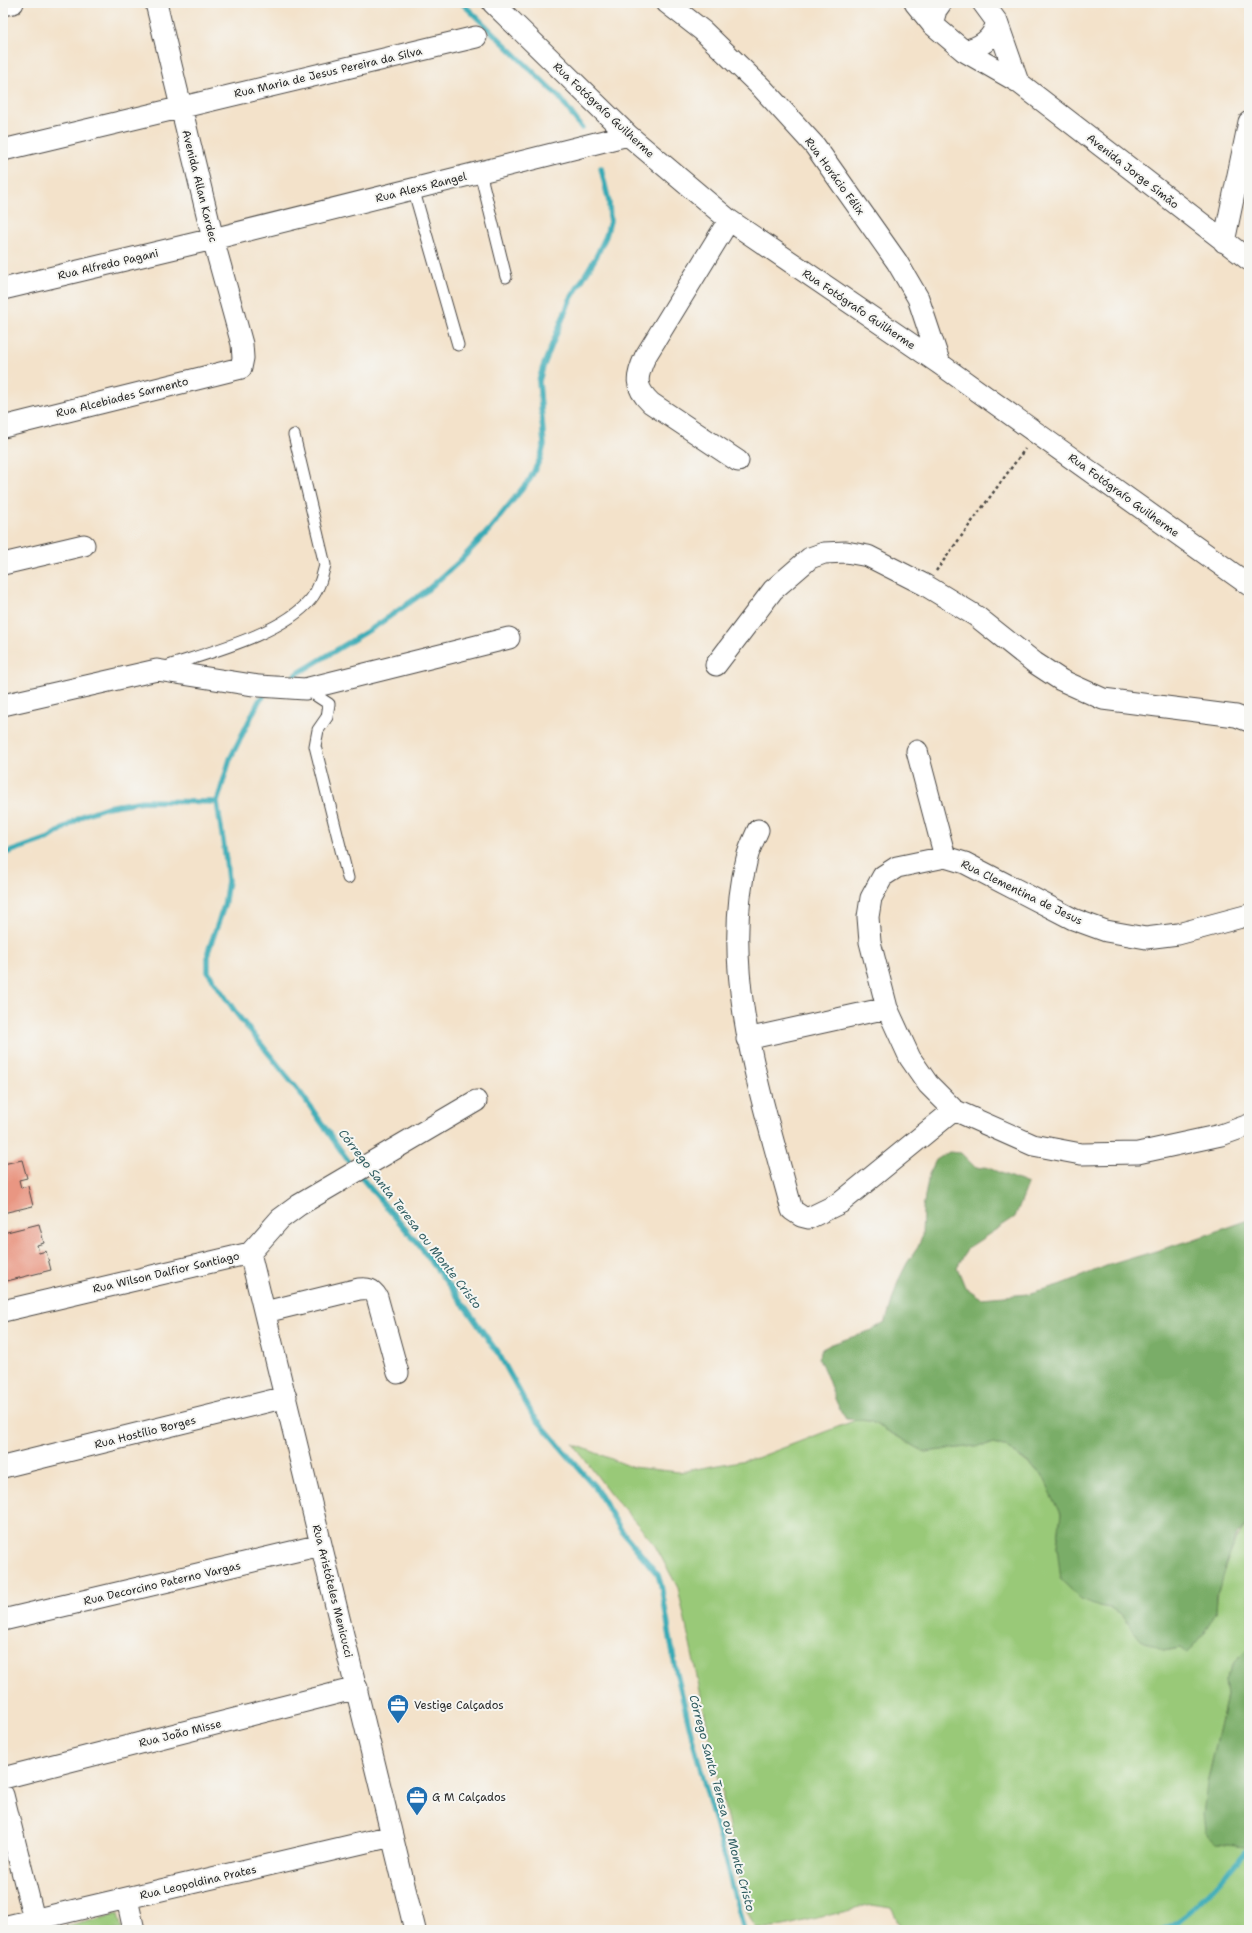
<svg xmlns="http://www.w3.org/2000/svg" width="1252" height="1933" font-family="'Shantell Sans',sans-serif">
	<style>
		.green { fill: #99c978; stroke: #627a52 }
		.forest { fill: #7aad68; stroke: #526c4a }
		.lines { fill: none; stroke-linecap: round; stroke-linejoin: round }
		.stream { stroke: #39aab5; stroke-width: 5.5 }
		.building { fill: #e99682 }
		.lane-casing { stroke: #494643; stroke-width: 13 }
		.street-casing { stroke: #494643; stroke-width: 23 }
		.path { stroke: #494643; stroke-width: 2.5; stroke-dasharray: 3 3; stroke-linecap: butt }
		.lane { stroke: #fff; stroke-width: 11 }
		.street { stroke: #fff; stroke-width: 21 }
		.labels { text-anchor: middle; stroke-width: 4; stroke-linejoin: round; paint-order: stroke }
		.street-label { font-size: 11px; fill: #2b2b2b; stroke: #f6f6f2 }
		.poi-label { font-size: 11px; fill: #2b2b2b; stroke: #f6f6f2; text-anchor: start }
		.water-label { font-size: 12px; font-style: italic; fill: #315e62; stroke: #f6f6f2 }
	</style>
	<rect width="100%" height="100%" fill="#f6f6f2"/>
	<filter id="ink" filterUnits="userSpaceOnUse"><feTurbulence type="fractalNoise" baseFrequency=".025" numOctaves="2"/><feDisplacementMap in="SourceGraphic" scale="8" xChannelSelector="R" yChannelSelector="G"/><feConvolveMatrix kernelMatrix="1 2 1 2 8 2 1 2 1" color-interpolation-filters="sRGB"/></filter>
	<filter id="wash" filterUnits="userSpaceOnUse"><feTurbulence type="fractalNoise" baseFrequency=".012" numOctaves="4" result="noise"/><feDisplacementMap in="SourceGraphic" scale="16" xChannelSelector="R" yChannelSelector="G"/><feGaussianBlur stdDeviation="0.9" result="paint"/><feColorMatrix in="noise" values="0 0 0 0 0 0 0 0 0 0 0 0 0 0 0 0 0 1.4 0 .05"/><feComposite in="paint" operator="in"/></filter>
	<g filter="url(#wash)">
		<rect width="100%" height="100%" fill="#f3e2ca"/>
		<path class="green" d="M856,1420L870,1421L925,1452L991,1444L1005,1446L1042,1474L1052,1493L1061,1514L1057,1547L1099,1606L1111,1608L1120,1614L1163,1651L1182,1648L1216,1612C1217,1580 1229,1546 1249,1521V1648L1234,1663L1225,1680L1227,1696L1207,1784L1244,1847L1249,1845V1930H900L899,1923L891,1908L872,1905L775,1928H755L747,1911L678,1588L653,1542L610,1493L573,1444L632,1467L679,1472L757,1458Z
			M118,1914L122,1930H53Z"/>
		<path class="forest" d="M949,1152L961,1153L976,1168L986,1167L1028,1184L1015,1217L968,1248L957,1267L965,1287L981,1298L1028,1294L1065,1283L1106,1266L1192,1240L1249,1220V1521L1237,1535L1228,1559L1217,1592L1216,1612L1203,1634L1187,1653L1181,1648L1163,1651L1141,1640L1120,1614L1111,1608L1099,1606L1081,1599L1061,1580L1057,1547L1061,1514L1042,1474L1022,1458L1005,1446L991,1444L925,1452L870,1421L846,1419C832,1400 830,1378 818,1358L822,1349L832,1344L872,1330L886,1321L898,1281L907,1263L918,1247L922,1236L923,1208L929,1174L936,1160Z
			M1249,1648V1845L1244,1847L1218,1844L1205,1832L1203,1814L1207,1784L1227,1696L1225,1680L1234,1663Z"/>
		<g class="lines">
			<path class="stream" d="M462,3L560,98L582,128
				M295,675L376,626L426,591L460,561L489,530L530,479L540,459L544,445L539,381L543,367L570,300L596,257L606,236L610,221L609,202L601,168
				M263,697L259,701L230,759L217,802L226,860L228,881L224,906L208,952V972L236,1013L302,1095L354,1169L419,1245L469,1312L500,1356L532,1414L595,1487L621,1530L658,1575L661,1585L675,1666L692,1737L744,1930
				M3,854L49,838L84,815L107,807L143,801L217,802
				M1164,1930C1199,1909 1223,1878 1249,1847"/>
		</g>
		<g id="blocks">
			<path class="building" d="M22,1160L27,1178L19,1180L21,1188L28,1186L33,1206L3,1213V1164Z
				M39,1224L44,1243L37,1245L39,1253L46,1251L51,1270L3,1282V1233Z"/>
		</g>
	</g>
	<g filter="url(#ink)">
		<use href="#blocks" fill-opacity="0" stroke="#494643" stroke-width="1"/>
		<g class="lines">
			<g class="lane-casing">
				<path id="lane" d="M480,172L506,277
					M413,188L458,345
					M165,667C207,653 283,634 311,599C319,589 322,577 325,565L294,435
					M306,689L329,704L327,717L318,730L315,746L348,878"/>
			</g>
			<g class="street-casing">
				<path id="street" d="M493,3L628,135L729,220L940,364L1249,585
					M667,3L703,31L762,88L815,146L897,262L918,298L940,364
					M915,3L932,24L964,51L1018,82L1249,260
					M983,3L997,22L1018,82
					M3,5L13,3
					M932,24L936,10L941,3
					M964,51C981,47 992,40 997,22
					M3,150L476,37
					M729,220L645,357C636,377 634,387 651,403L738,461
					M1224,242L1249,122
					M3,289L213,239L628,135
					M3,427L241,368L243,358L242,344L213,239L156,3
					M3,564L84,545
					M716,665L773,590L795,571L810,558L824,553L846,552L868,556L925,585L976,616L1035,663L1061,680L1103,699L1236,716L1249,721
					M3,705L157,670L259,686L305,689L509,638
					M917,751L945,857
					M758,830C754,839 749,849 747,858C718,972 763,1101 792,1210L801,1216L809,1218L840,1203L954,1110
					M1249,915L1178,934L1146,938L1106,931L1073,919L965,863L945,857L897,867L883,876L871,898L868,917L870,942L887,1008L910,1058L928,1084L954,1110L1033,1145L1081,1154L1138,1153L1221,1135L1249,1125
					M747,1039L887,1008
					M250,1253L415,1930
					M3,1311L250,1253L280,1219L299,1205L476,1101
					M265,1312L359,1289C368,1288 372,1289 377,1297L398,1373
					M3,1467L286,1397
					M3,1620L321,1545
					M3,1778L357,1688
					M3,1795L34,1919
					M127,1899L134,1930
					M3,1927L392,1836"/>
			</g>
			<path class="path" d="M936,571L1025,449"/>
			<use href="#lane" class="lane"/>
			<use href="#street" class="street"/>
		</g>
	</g>
	<defs>
		<g id="office-pin" transform="scale(1.15)"><path d="M0 17L-7.5 6A9.5 9.5 0 1 1 7.5 6Z" fill="#1f6fb2" stroke="#f6f6f2"/><path d="M-6-3h4V-5.5h4V-3h4V5H-6ZM-1-4.5V-3h2v-1.5ZM-6 0V1H6V0Z" fill="#fff"/></g>
	</defs>
	<g fill-rule="evenodd">
		<use href="#office-pin" x="398" y="1705"/>
		<use href="#office-pin" x="417" y="1797"/>
	</g>
	<g class="labels">
		<g class="street-label">
			<text transform="translate(328 72) rotate(-13)" y="4">Rua Maria de Jesus Pereira da Silva</text>
			<text transform="translate(604 110) rotate(43)" y="4">Rua Fotógrafo Guilherme</text>
			<text transform="translate(1133 171) rotate(38)" y="4">Avenida Jorge Simão</text>
			<text transform="translate(835 176) rotate(54)" y="4">Rua Horácio Félix</text>
			<text transform="translate(200 186) rotate(76)" y="4">Avenida Allan Kardec</text>
			<text transform="translate(421 187) rotate(-14)" y="4">Rua Alexs Rangel</text>
			<text transform="translate(108 264) rotate(-13)" y="4">Rua Alfredo Pagani</text>
			<text transform="translate(859 309) rotate(34)" y="4">Rua Fotógrafo Guilherme</text>
			<text transform="translate(122 397) rotate(-14)" y="4">Rua Alcebiades Sarmento</text>
			<text transform="translate(1124 495) rotate(36)" y="4">Rua Fotógrafo Guilherme</text>
			<text transform="translate(1022 892) rotate(26)" y="4">Rua Clementina de Jesus</text>
			<text transform="translate(166 1272) rotate(-13)" y="4">Rua Wilson Dalfior Santiago</text>
			<text transform="translate(145 1432) rotate(-14)" y="4">Rua Hostílio Borges</text>
			<text transform="translate(162 1583) rotate(-13)" y="4">Rua Decorcino Paterno Vargas</text>
			<text transform="translate(333 1591) rotate(76)" y="4">Rua Aristóteles Menicucci</text>
			<text transform="translate(180 1733) rotate(-14)" y="4">Rua João Misse</text>
			<text transform="translate(198 1882) rotate(-13)" y="4">Rua Leopoldina Prates</text>
		</g>
		<g class="poi-label">
			<text x="414" y="1709">Vestige Calçados</text>
			<text x="432" y="1801">G M Calçados</text>
		</g>
		<g class="water-label">
			<text transform="translate(410 1219) rotate(52)" y="4">Córrego Santa Teresa ou Monte Cristo</text>
			<text transform="translate(722 1803) rotate(75)" y="4">Córrego Santa Teresa ou Monte Cristo</text>
		</g>
	</g>
	<rect width="1252" height="1933" fill="none" stroke="#f6f6f2" stroke-width="16"/>
</svg>
